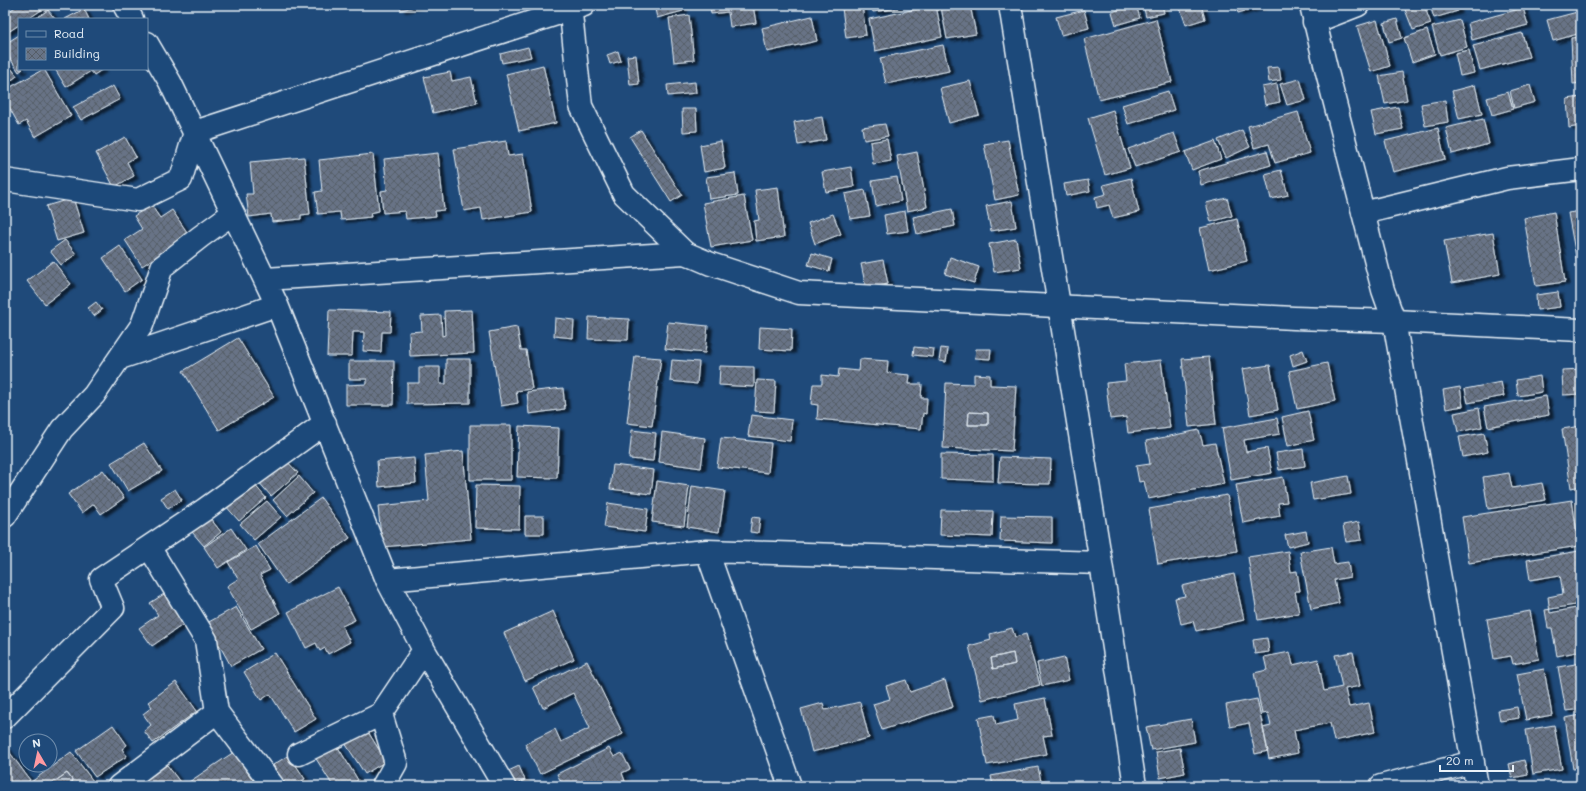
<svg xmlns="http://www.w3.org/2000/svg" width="1586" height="791" font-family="Mali,sans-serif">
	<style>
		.building { fill: url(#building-cross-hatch); stroke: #e8f1f8; fill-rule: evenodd; filter: url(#shadow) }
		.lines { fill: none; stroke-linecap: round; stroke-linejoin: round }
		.minor-casing { stroke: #e8f1f8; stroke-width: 25 }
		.tertiary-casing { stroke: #e8f1f8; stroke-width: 25 }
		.minor { stroke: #1f4a7a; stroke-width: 22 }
		.tertiary { stroke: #1f4a7a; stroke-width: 22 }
	</style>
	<defs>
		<pattern id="building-cross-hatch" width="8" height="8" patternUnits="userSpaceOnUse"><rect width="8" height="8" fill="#677386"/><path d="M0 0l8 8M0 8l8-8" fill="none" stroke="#565e68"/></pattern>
		<filter id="shadow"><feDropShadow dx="4.5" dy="2.5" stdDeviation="1" flood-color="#0009"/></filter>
	</defs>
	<rect width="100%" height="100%" fill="#1f4a7a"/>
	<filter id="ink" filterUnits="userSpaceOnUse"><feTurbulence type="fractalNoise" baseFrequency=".025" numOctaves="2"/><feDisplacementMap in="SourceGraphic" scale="8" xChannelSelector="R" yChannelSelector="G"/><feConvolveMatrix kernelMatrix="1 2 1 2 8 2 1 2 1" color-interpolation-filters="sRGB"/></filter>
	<g filter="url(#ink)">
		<path class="building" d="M18,5H49L28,19H19V25L5,34V14Z
			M400,5H423L401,10Z
			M654,5H682L683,11L657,18Z
			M710,5H753L756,23L730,27L728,12L711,14Z
			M862,5L866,35L846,38L842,8Z
			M871,5H898V8L873,12Z
			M936,5L942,37L875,51L869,19Z
			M955,5H970L976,34L947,39L941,7Z
			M1134,5H1136L1140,18L1116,25L1112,12Z
			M1143,5H1162L1164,13L1146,17Z
			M1189,5H1201L1205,19L1186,25L1180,8Z
			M1235,5H1262V6L1238,13Z
			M1409,5H1424L1431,24L1413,30L1404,7Z
			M1430,5H1456L1458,11L1434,18Z
			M1523,8L1528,25L1472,40L1468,23Z
			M84,9L89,19H65Z
			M48,10L55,19H35Z
			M1084,10L1089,28L1061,35L1056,17Z
			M1581,11V33L1553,41L1547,20Z
			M689,15L694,60L674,62L669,18Z
			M812,16L817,41L767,52L762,28Z
			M1156,19L1172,82L1099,100L1084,39Z
			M1397,19L1402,38L1389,42L1384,23Z
			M1377,20L1390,66L1371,72L1357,26Z
			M1460,20L1467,47L1440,55L1432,27Z
			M1427,30L1435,54L1412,62L1404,38Z
			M1522,33L1529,57L1480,70L1473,46Z
			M19,35V69H23L19,72L5,51V44Z
			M1581,37V83L1573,84L1571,38Z
			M943,45L949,71L886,84L880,58Z
			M528,47L531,57L502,63L500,54Z
			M1469,50L1474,73L1460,76L1455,53Z
			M618,51L621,61L610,64L607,55Z
			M636,55L639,84L630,85L627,56Z
			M5,60L17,76L5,85Z
			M543,65L556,123L519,131L506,74Z
			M1279,67L1281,80L1269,82L1267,68Z
			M44,69L71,116L35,137L26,121L19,125L5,100V90Z
			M55,69H103L94,75L91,71L66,87Z
			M450,72L452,81L471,77L477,103L433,113L424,77Z
			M1402,72L1407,100L1385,104L1379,76Z
			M1300,79L1306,100L1287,105L1280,84Z
			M970,81L979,115L949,123L940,88Z
			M695,82L696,93L668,96L667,85Z
			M1277,84L1280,102L1265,105L1262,87Z
			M1475,85L1482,114L1459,119L1452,91Z
			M1530,85L1535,102L1514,108L1510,91Z
			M113,86L120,99L81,120L73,107Z
			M1168,91L1174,110L1128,124L1122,105Z
			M1508,92L1513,109L1492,115L1487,98Z
			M1581,97V132L1580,126L1569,128L1567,99Z
			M1445,100L1448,122L1425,126L1421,104Z
			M1398,107L1403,129L1376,134L1371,112Z
			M682,109H696L697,131L683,132Z
			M1113,110L1130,168L1105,175L1088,118Z
			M1298,112L1310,153L1275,163L1269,144L1254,148L1248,126Z
			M822,117L826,140L798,145L794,122Z
			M1483,119L1489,144L1452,154L1446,128Z
			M885,124L888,136L864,140L862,127Z
			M1438,128L1445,159L1393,172L1385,141Z
			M641,130L682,195L671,202L630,137Z
			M1242,130L1250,147L1226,158L1218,140Z
			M1174,133L1181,152L1135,167L1128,149Z
			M125,137L136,157L127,162L134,176L114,187L96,153Z
			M887,139L891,161L873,164L870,142Z
			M1008,140L1019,195L995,200L984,144Z
			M506,141L508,156L523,154L532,212L483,220L481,208L464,211L454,149Z
			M721,141L725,168L704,172L700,145Z
			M1215,141L1221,159L1192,170L1185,152Z
			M1267,151L1271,165L1201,185L1198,171Z
			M917,152L927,207L907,211L897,156Z
			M438,153L444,210L435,211L436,216L406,219L405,211L383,213L381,191L387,190L384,159Z
			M373,154L379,211L370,213L371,217L341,220L340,212L318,214L315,192L322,191L319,160Z
			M304,157L310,214L301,215V219L272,222L271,214L249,217L246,194H253L250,162Z
			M851,167L854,187L826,192L822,172Z
			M1281,170L1288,195L1271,199L1265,174Z
			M735,173L738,195L709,199L706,177Z
			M897,177L901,201L876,206L872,181Z
			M1131,178L1139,212L1113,218L1109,205L1097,208L1095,197L1106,194L1103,185Z
			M1088,180L1090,191L1066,196L1064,184Z
			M778,187L784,237L756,241L754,221L759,220L755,190Z
			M865,190L870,216L850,219L845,194Z
			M744,196L752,240L711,247L703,203Z
			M73,198L84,233L57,241L46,206Z
			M1227,198L1232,216L1211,222L1206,203Z
			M1012,201L1016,227L991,231L986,206Z
			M151,205L160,218L172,210L189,235L142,266L125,240L142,229L134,216Z
			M952,209L955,226L917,234L913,217Z
			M905,211L908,231L887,234L884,215Z
			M1581,211V273H1579L1568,213Z
			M1554,212L1565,282L1536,286L1524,218Z
			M833,214L841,234L815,244L808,223Z
			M1237,219L1247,261L1209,270L1200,228Z
			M1493,233L1500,274L1452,283L1444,241Z
			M1016,239L1021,268L994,272L989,244Z
			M65,240L76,254L61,265L50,251Z
			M120,246L142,279L125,291L103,258Z
			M812,253L832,259L829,271L808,265Z
			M950,257L979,267L974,283L945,274Z
			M883,260L888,284L866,288L861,264Z
			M53,261L71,284L45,304L27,281Z
			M1558,292L1560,307L1537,310L1536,295Z
			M96,302L102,310L94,316L88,308Z
			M329,310L391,312L390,332H382L381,352L363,351L364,332H353L352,356H327Z
			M472,310L474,353L410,356L409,332L422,331L421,316L441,315L442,336L445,335L444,311Z
			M589,317L629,319L628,340L588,339Z
			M555,318L574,320L573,338L554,336Z
			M668,322L708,326L705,353L665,349Z
			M517,327L521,350H526L532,389L516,391L518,403L501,406L489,332Z
			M760,327L792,329L791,351L759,349Z
			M238,338L274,397L219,430L183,371Z
			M914,347L934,349L933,357L913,355Z
			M941,348L948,349L946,362L939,361Z
			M976,349H991L990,359L975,358Z
			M1303,350L1307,361L1293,366L1290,355Z
			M635,356L661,358L652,426L627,423Z
			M1209,357L1216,424L1189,427L1182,359Z
			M446,359H470V403L407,404V383H419V367H440V384H446Z
			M860,359L888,361L887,373L910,375L909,384H922L921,398H927L926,414L923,413L921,429L817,419L818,405L811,404L813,384H822V375L838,377L839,369L859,371Z
			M672,360L699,362L697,384L670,381Z
			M1161,360L1170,428L1128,433L1126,417L1110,419L1106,383L1126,381L1124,364Z
			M349,361H394L393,405H346V385L367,384V379H349Z
			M1327,363L1335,401L1297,409L1289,371Z
			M1270,365L1278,410L1250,415L1242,369Z
			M720,366L754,367V387L719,385Z
			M1581,369V394L1563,395L1562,370Z
			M974,374L990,375V385L1016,386L1012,451L943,448L946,383L974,384ZM969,412L988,413V425H968Z
			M1540,376L1542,392L1518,396L1516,380Z
			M757,380L776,381L774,412L755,411Z
			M1501,382L1504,396L1468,403L1465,389Z
			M1460,387L1463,406L1446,409L1443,390Z
			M563,388L565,409L529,414L527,392Z
			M1546,396L1549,415L1488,427L1484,407Z
			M1479,408L1482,427L1458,432L1454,413Z
			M1308,411L1314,440L1288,446L1282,417Z
			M969,412L988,413V425H968Z
			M751,415L792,420L790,441L748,436Z
			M1277,418L1280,434L1244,440L1246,452L1267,448L1272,473L1231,480L1222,428Z
			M470,425H511V480H470Z
			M519,426L559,428L557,478L517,477Z
			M1581,426V486L1571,488L1562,429Z
			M632,430L656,433L653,461L629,459Z
			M1199,430L1203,445L1215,443L1224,484L1148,499L1144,481L1139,482L1136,466L1150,464L1146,441Z
			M662,432L705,438L701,468L659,462Z
			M1484,433L1488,452L1463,457L1459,437Z
			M721,438L771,443L768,473L717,467Z
			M144,443L162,471L128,491L111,463Z
			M1303,449L1305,466L1279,470L1276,453Z
			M463,451L471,539L382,547L378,506L429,501L425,455Z
			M941,454L993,455V481L941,479Z
			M283,457L298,473L271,496L257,480Z
			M1000,457L1051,459L1050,484L998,483Z
			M414,458L416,483L379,487L377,461Z
			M613,465L654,470L651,494L610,489Z
			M103,470L124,498L101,514L94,504L82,513L68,494Z
			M1509,473L1512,488L1542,483L1546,500L1488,509L1483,477Z
			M299,476L313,493L287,516L273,500Z
			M1348,476L1351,494L1313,500L1310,483Z
			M1283,477L1287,502L1278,503L1280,516L1243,523L1236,485Z
			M657,481L689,486L684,526L652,522Z
			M252,482L266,498L239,521L225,505Z
			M476,485L520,486L519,529L475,528Z
			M692,486L725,491L719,532L687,527Z
			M175,489L182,500L168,509L161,498Z
			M1227,495L1237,551L1158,564L1149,509Z
			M321,498L350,538L286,584L258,544Z
			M1572,500L1579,546L1469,563L1462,517Z
			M267,501L281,517L254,540L240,524Z
			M608,503L648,509L645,532L604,527Z
			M941,510L993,511L992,537L940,535Z
			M525,516H544V534H525Z
			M1001,516L1052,517V543L1000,541Z
			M752,517L760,518L758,533L750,532Z
			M210,518L221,532L204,546L192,532Z
			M1359,522L1362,540L1346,542L1343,525Z
			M231,528L246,550L218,568L204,547Z
			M1306,531L1308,542L1288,547L1285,535Z
			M256,546L270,570L260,575L280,613L251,629L227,586L238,579L228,562Z
			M1331,547L1334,564L1348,562L1350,577L1334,580L1339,603L1311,609L1300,552Z
			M1288,551L1291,572L1297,571L1300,591H1295L1299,613L1258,620L1248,557Z
			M1579,551L1581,566V607L1550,613L1548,597L1563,594L1560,575L1530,580L1527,560Z
			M1234,574L1244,620L1196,631L1193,621L1181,624L1175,598L1185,596L1182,586Z
			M338,587L355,620L342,626L350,642L328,654L325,648L320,651L316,643L306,648L288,612Z
			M164,594L184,624L152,646L139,628L158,615L150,603Z
			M1581,604V651L1557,656L1552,628H1548L1545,610Z
			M236,607L261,649L231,666L207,623Z
			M553,611L574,659L525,681L504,633Z
			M1530,611L1539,659L1513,664L1511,656L1494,659L1487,619Z
			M1012,628L1015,637L1026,634L1040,685L982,700L969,646L991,640L990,634ZM1013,653L1015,664L993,669L991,658Z
			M1267,638L1269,652L1255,654L1253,640Z
			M1290,652L1293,665L1318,659L1324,691L1342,687L1335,655L1353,652L1360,686L1345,689L1349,707L1369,703L1375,732L1334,741L1330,723L1294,730L1298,753L1269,759L1263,728L1271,726L1268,713L1262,714L1254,673L1267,670L1264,657Z
			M275,653L316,719L294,732L270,694L261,700L244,672Z
			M1013,653L1015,664L993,669L991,658Z
			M1064,657L1069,680L1042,686L1037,663Z
			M587,661L623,734L540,774L525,744L555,729L561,742L590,728L573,693L543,708L533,687Z
			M1581,663V709L1566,711L1558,667Z
			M1544,669L1552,715L1526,720L1517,674Z
			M906,680L910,692L945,680L953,707L882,730L873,704L890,699L886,686Z
			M176,682L197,711L153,743L144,731L151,725L143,714L152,707L148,702Z
			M1045,698L1052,735L1043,736L1047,754L987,765L978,718L994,715L996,725L1018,720L1015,704Z
			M1257,699L1268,751L1255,754L1249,723L1230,727L1226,705Z
			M860,702L869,738L812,752L801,709L823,703L825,710Z
			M1517,707L1519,718L1500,721L1498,710Z
			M1581,715V768L1573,769L1565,718Z
			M1191,719L1195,742L1151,750L1146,727Z
			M113,725L127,745L122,749L127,756L95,777L76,751Z
			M1554,725L1562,769L1533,774L1526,730Z
			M365,727L386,761L365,774L343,740Z
			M336,744L358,780L348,786H333L315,757Z
			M5,746L30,780L22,786H5Z
			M609,748L614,757L622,753L630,769L622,773L625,781L615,786H563L557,774Z
			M1180,748L1185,773L1160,778L1156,752Z
			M71,752L96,785L94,786H67L73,781L67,773L51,784L53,786H26Z
			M234,752L257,786H192L189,782Z
			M289,755L305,779L294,786H286L273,765Z
			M1524,760L1528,775L1512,778L1509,764Z
			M164,761L183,786H130Z
			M519,766L525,780L512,786L504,773Z
			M1038,767L1042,786H993L991,776Z
			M67,773L73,781L67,786H53L51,784Z"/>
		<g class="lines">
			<g class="minor-casing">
				<path id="minor" d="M124,5L132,19
					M1010,5L1101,563L1135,786
					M1311,5L1327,72L1383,290L1394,321L1477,786
					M1314,22L1358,5
					M147,43L170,82L277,305L387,580L424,650L504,786
					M5,180L138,200L181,179L195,132L584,5
					M1363,213L1507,178L1581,169
					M265,279L685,253
					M120,358L277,305
					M5,516L62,429L94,395L142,325L162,267L200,237L233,213
					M149,547L206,640L217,712
					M707,551L790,786
					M387,580L707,551L1101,563
					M5,717L113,608L101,579L204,510L325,423
					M299,754L381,714
					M119,786L217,712L273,786
					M383,786L396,763L381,714L424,650
					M1381,786L1473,762"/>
			</g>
			<g class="tertiary-casing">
				<path id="tertiary" d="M570,5L581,106L624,194L685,253L711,264L799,293L1294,318L1394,321L1581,330"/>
			</g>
			<use href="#minor" class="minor"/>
			<use href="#tertiary" class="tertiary"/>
		</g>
	</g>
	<rect width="1586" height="791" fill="none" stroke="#1f4a7a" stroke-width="20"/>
	<rect x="10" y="10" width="1566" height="771" fill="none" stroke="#e8f1f8" stroke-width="1.5" filter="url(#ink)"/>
	<rect x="18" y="18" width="130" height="52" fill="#1f4a7a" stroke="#6f8dac"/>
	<rect x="26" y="31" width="20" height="6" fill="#1f4a7a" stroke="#6f8dac"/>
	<text x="54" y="38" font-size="12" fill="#e8f1f8">Road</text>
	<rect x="26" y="48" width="20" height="12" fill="url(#building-cross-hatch)" stroke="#6f8dac"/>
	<text x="54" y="58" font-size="12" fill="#e8f1f8">Building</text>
	<g transform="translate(38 753) rotate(351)"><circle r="19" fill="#1f4a7a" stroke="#6f8dac"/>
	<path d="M0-3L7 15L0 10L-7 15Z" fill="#ff9aa2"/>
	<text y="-6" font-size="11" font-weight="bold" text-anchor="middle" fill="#e8f1f8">N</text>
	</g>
	<path d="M1440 765v6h73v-6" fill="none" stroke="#e8f1f8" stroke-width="2"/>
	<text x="1446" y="765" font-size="12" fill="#e8f1f8" stroke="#1f4a7a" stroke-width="3" paint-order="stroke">20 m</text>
</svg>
